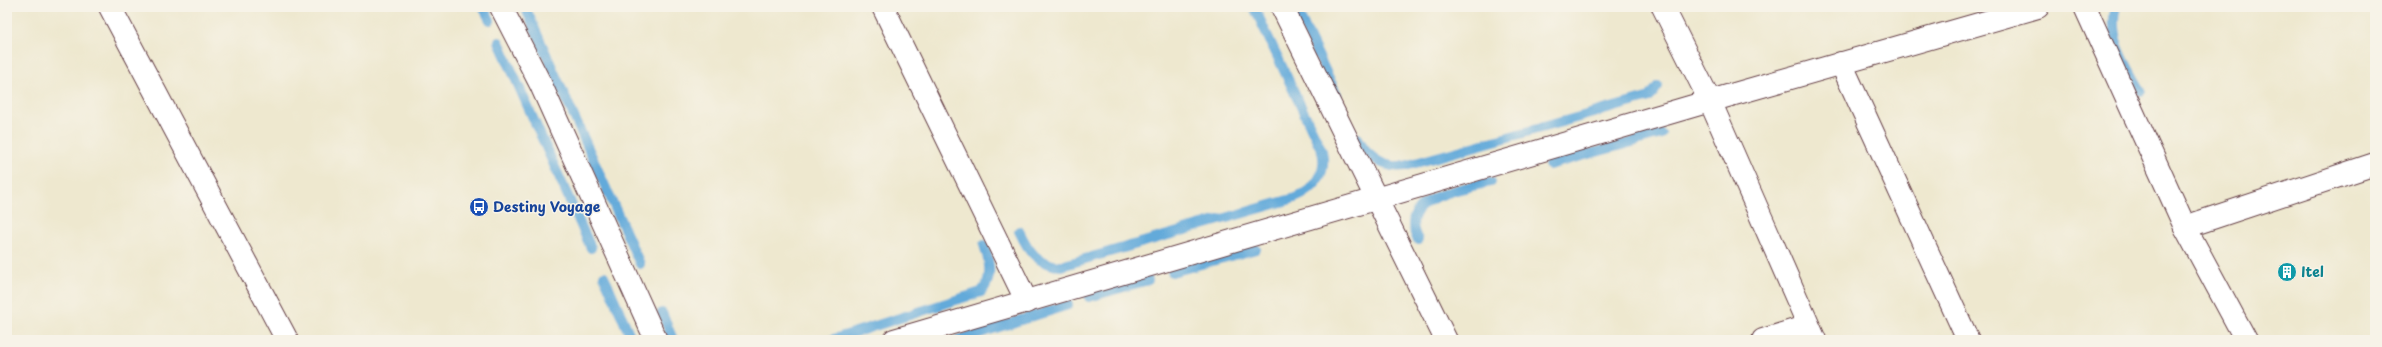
<svg xmlns="http://www.w3.org/2000/svg" width="2382" height="347" font-family="'Playpen Sans',sans-serif">
	<style>
		.lines { fill: none; stroke-linecap: round; stroke-linejoin: round }
		.stream { stroke: #64aada; stroke-width: 10 }
		.minor-casing { stroke: #633d44; stroke-width: 24 }
		.tertiary-casing { stroke: #633d44; stroke-width: 24 }
		.primary-casing { stroke: #633d44; stroke-width: 24 }
		.minor { stroke: #fff; stroke-width: 22 }
		.tertiary { stroke: #fff; stroke-width: 22 }
		.primary { stroke: #fff; stroke-width: 22 }
		.labels { text-anchor: middle; stroke-width: 3; stroke-linejoin: round; paint-order: stroke }
		.transit-label { font-size: 14px; font-weight: bold; fill: #164399; stroke: #f7f3e8; text-anchor: start }
		.culture-label { font-size: 14px; font-weight: bold; fill: #0d838f; stroke: #f7f3e8; text-anchor: start }
	</style>
	<rect width="100%" height="100%" fill="#f7f3e8"/>
	<filter id="ink" filterUnits="userSpaceOnUse"><feTurbulence type="fractalNoise" baseFrequency=".025" numOctaves="2"/><feDisplacementMap in="SourceGraphic" scale="8" xChannelSelector="R" yChannelSelector="G"/><feConvolveMatrix kernelMatrix="1 2 1 2 8 2 1 2 1" color-interpolation-filters="sRGB"/></filter>
	<filter id="wash" filterUnits="userSpaceOnUse"><feTurbulence type="fractalNoise" baseFrequency=".012" numOctaves="4" result="noise"/><feDisplacementMap in="SourceGraphic" scale="16" xChannelSelector="R" yChannelSelector="G"/><feGaussianBlur stdDeviation="0.9" result="paint"/><feColorMatrix in="noise" values="0 0 0 0 0 0 0 0 0 0 0 0 0 0 0 0 0 1.4 0 .05"/><feComposite in="paint" operator="in"/></filter>
	<g filter="url(#wash)">
		<rect width="100%" height="100%" fill="#eee8cf"/>
		<g class="lines">
			<path class="stream" d="M483,7L490,20
				M525,7L640,264
				M1295,7L1337,95
				M2116,7C2107,37 2127,66 2141,91
				M499,42L591,248
				M1358,138C1368,157 1382,169 1405,166L1650,97L1658,86
				M1549,165L1661,134
				M1019,231C1028,250 1037,265 1061,266L1295,198C1316,189 1327,173 1322,151L1254,7
				M1418,240C1394,197 1465,188 1491,182
				M1172,272L1256,249
				M604,276L632,340
				M1089,297L1148,280
				M662,313L673,340
				M831,340L981,292C994,279 989,260 984,245
				M958,340L1068,305"/>
		</g>
	</g>
	<g filter="url(#ink)">
		<g class="lines">
			<g class="minor-casing">
				<path id="minor" d="M110,7L287,340
					M501,7L541,85L656,340
					M883,7L1027,302
					M1282,7L1446,340
					M1663,7L1710,101L1815,340
					M1841,63L1968,340
					M2185,227L2375,164
					M1763,340L1808,326"/>
			</g>
			<g class="tertiary-casing">
				<path id="tertiary" d="M894,340L1710,101L2038,7"/>
			</g>
			<g class="primary-casing">
				<path id="primary" d="M2085,7L2185,227L2246,340"/>
			</g>
			<use href="#minor" class="minor"/>
			<use href="#tertiary" class="tertiary"/>
			<use href="#primary" class="primary"/>
		</g>
	</g>
	<defs>
		<g id="bus-disc" transform="scale(1)"><circle r="9.5" fill="#1a4fb4" stroke="#f7f3e8"/><path d="M-5-6H5V4H4V6H2V4H-2V6H-4V4H-5ZM-3.5-4V0h7V-4ZM-3.5 1.2v1.5H-2V1.2ZM2 1.2v1.5H3.5V1.2Z" fill="#fff"/></g>
		<g id="building-disc" transform="scale(1)"><circle r="9.5" fill="#0f9aa8" stroke="#f7f3e8"/><path d="M-4-6H4V6H1V3H-1V6H-4ZM-2.5-4.3h1.7v1.8h-1.7ZM.8-4.3h1.7v1.8H.8ZM-2.5-1h1.7V.8h-1.7ZM.8-1h1.7V.8H.8Z" fill="#fff"/></g>
	</defs>
	<g fill-rule="evenodd">
		<use href="#bus-disc" x="479" y="207"/>
		<use href="#building-disc" x="2287" y="272"/>
	</g>
	<g class="labels">
		<g class="transit-label">
			<text x="493" y="212">Destiny Voyage</text>
		</g>
		<g class="culture-label">
			<text x="2301" y="277">Itel</text>
		</g>
	</g>
	<rect width="2382" height="347" fill="none" stroke="#f7f3e8" stroke-width="24"/>
</svg>
